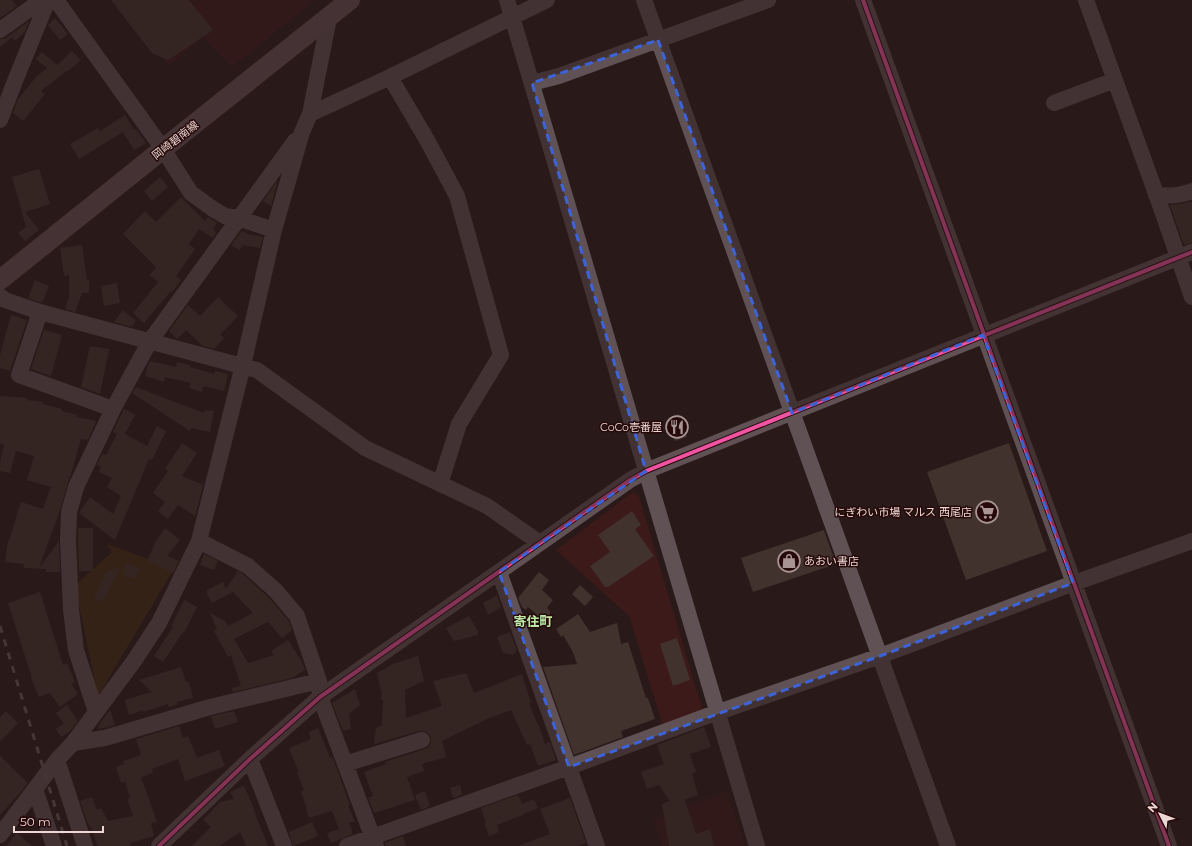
<svg xmlns="http://www.w3.org/2000/svg" width="1192" height="846" font-family="Montserrat,'Noto Sans JP',sans-serif">
	<style>
		.built { fill: #3c1a19 }
		.green { fill: #432e16 }
		.building { fill: #42322e }
		.lines { fill: none; stroke-linecap: round; stroke-linejoin: round }
		.minor { stroke: #5f5154; stroke-width: 16 }
		.major { stroke: #645054; stroke-width: 20 }
		.rail { stroke: #675a5b; stroke-width: 3; stroke-dasharray: 7 7; stroke-linecap: butt }
		.cycleway-casing { stroke: #260a09; stroke-width: 6 }
		.cycleway { stroke: #f153a3; stroke-width: 4 }
		.marked { fill: none; stroke: #3c63d8; stroke-width: 3; stroke-dasharray: 8 5; stroke-linejoin: round }
		.labels { text-anchor: middle; stroke-width: 3; stroke-linejoin: round; paint-order: stroke }
		.street-label { font-size: 11px; fill: #edd7d5; stroke: #260a09 }
		.poi-label { font-size: 11px; fill: #edd7d5; stroke: #260a09; text-anchor: end }
		.quarter-label { font-size: 13px; font-weight: bold; fill: #bae9a7; stroke: #260a09 }
	</style>
	<rect width="100%" height="100%" fill="#291919"/>
	<path class="built" d="M113,0H315L232,67L203,37L169,65Z
		M633,492L639,496L703,712L663,726L629,616L556,550Z
		M727,791L745,846H662L654,820Z"/>
	<path class="green" d="M107,544L148,559L172,572L98,696L75,586L112,552Z"/>
	<path class="building" d="M0,0H12L17,6L0,18Z
		M111,0H189L213,30L168,60L152,53Z
		M55,18L68,34L60,40L48,25Z
		M29,21L25,32L15,41L12,37L0,47V39L6,38Z
		M72,51L81,60L67,72L66,71L41,91L45,94L23,121L13,113L18,99L37,76L47,68L36,59L42,52L57,65Z
		M125,115L134,130L136,129L146,143L134,150L123,132L79,159L70,144L98,128L100,131Z
		M39,169L50,204L25,212L39,230L25,241L18,233L26,227L12,177Z
		M160,177L168,187L152,201L144,191Z
		M278,180L271,206L263,201Z
		M181,197L205,221L208,217L217,223L213,229L216,233L213,238L199,229L189,244L195,249L176,276L181,280L172,292L171,291L144,323L133,313L158,282L150,275L156,267L123,234L145,211L156,222Z
		M1192,201V243L1184,245L1170,205L1180,204Z
		M242,231L248,234L263,237L260,248L243,245L239,250L231,245Z
		M82,245L87,280H89V293H82L75,312L65,309L69,297V275L64,276L60,248Z
		M35,280L49,286L42,303L28,298Z
		M117,283L120,303L104,306L101,286Z
		M218,297L238,316L220,335L224,338L214,349L203,346L186,330L177,339L169,331L188,305L200,316Z
		M123,310L136,321L132,327L114,322Z
		M11,315L27,320L10,371L0,368V355Z
		M44,330L62,335L51,376L31,369Z
		M90,346L109,349L100,394L81,387Z
		M150,361L176,367L177,362L190,365V367L214,374L215,371L228,374L224,391L203,386L202,392L189,388L191,383L165,377L164,382L145,376L148,365Z
		M136,387L204,413L205,410L214,411L210,432L191,428L190,431L132,393Z
		M0,396L27,398V400L43,402V404L62,409V411L77,415V417L96,421L88,440L81,439L71,474V476H70L60,510L39,568L59,541L60,572H46V569L24,568V564L5,562L8,540L9,541L21,502L43,509L51,487L27,480L34,456L16,451L10,473L0,471V463L4,445L0,444Z
		M124,409L135,415L125,434L147,446L157,426L166,431L152,460L149,459L115,540L79,513L90,497L113,514L121,496L107,487L112,478L99,472L101,466L97,465L102,454L106,455L117,434L113,432Z
		M679,414L687,437L675,441L668,418Z
		M182,443L197,453L182,476L203,485L196,513L195,516L178,505L168,519L158,511L165,502L153,493L168,471L165,469Z
		M1009,443L1047,551L966,580L927,472Z
		M632,511L641,525L635,529L654,556L608,587H605L590,566L610,552L598,535Z
		M78,528H93V571H79Z
		M165,528L180,540L167,556L179,561L173,573L147,561L156,541Z
		M824,530L836,564L753,592L741,558Z
		M204,554L218,561L214,570L200,565Z
		M127,563L140,568L135,579L123,574Z
		M120,567L103,602L94,598L106,572Z
		M238,571L243,574L269,598L289,621L292,630L282,638L268,622L234,639L248,663L274,655L271,651L288,640L300,659H301L305,670L292,678L233,692L232,688L241,686L231,655L228,657L214,631L217,629L210,613L225,621L228,626L253,613L233,592L212,603L207,594V590L223,582L226,589Z
		M539,572L549,580L542,590L553,600L547,608L550,611V614L544,621L528,607L526,610L522,607L518,598Z
		M580,585L593,597L585,606L572,594Z
		M40,592L63,665L67,663L75,682L71,684L78,694L60,707L50,693L39,697L31,678H32L8,603Z
		M497,595L501,607L488,615L483,603Z
		M184,600L197,607L184,633L183,632L163,662L154,656L173,627L171,626Z
		M578,614L590,632L617,623L621,644L628,642L646,698H648L655,719L621,731L623,737L574,755L543,667L577,664L573,652L563,635L561,637L556,629Z
		M469,616L478,631V635L454,641L446,628Z
		M510,632L517,650L514,655L503,653L497,637Z
		M677,638L690,680L673,686L660,644Z
		M418,656L424,681L405,690L406,718L442,706L433,681L466,673L474,693L522,674L531,703H529L538,725H539L545,744L550,742L556,760L538,766L530,744L527,745L511,710L485,720L442,741L446,757L422,764L424,771L407,777L415,800L374,813L368,798L373,796L364,772L386,764L385,762L425,749L429,747L431,742V737L428,733L424,731H419L374,744L376,728L382,725L383,700H381L382,690L381,691L377,673L393,664Z
		M181,667L186,682H189L193,698L177,702L178,704L169,707L168,704L143,712V710L129,715L125,700L152,692L139,680Z
		M355,689L360,705L349,714L351,729L343,731L332,703Z
		M67,705L78,721L70,731L61,737L56,729L64,723L56,713Z
		M110,710L115,725L99,729L98,726Z
		M6,711L18,723L0,742V717Z
		M234,711L238,722L215,729L211,716Z
		M179,726L183,738L188,736L197,758L219,750L225,766L185,781L178,759L152,769L153,773L141,777L157,822L151,823L154,836L130,843L131,846H98L91,827H90L87,822L80,801L92,797L97,810L101,808L108,821L133,816L127,799L130,798L125,781L121,783L116,767L124,764L123,761L141,755L136,739Z
		M704,727L711,747L690,754L696,772L692,774L698,795L685,800L696,834L710,829L714,846H669L662,804L670,801L661,788L659,785L647,789L641,772L664,764L657,745Z
		M318,728L330,758L332,757L334,761L350,805L348,806L355,821L349,823L353,834L331,843L327,833L339,829L332,811L309,818L306,809H307L301,792L304,790L297,773L299,772L289,748L311,739L309,732Z
		M0,756L28,783L19,794L0,815Z
		M460,785L462,795L453,798L450,788Z
		M244,786L255,811H254L268,846H246L240,832L219,846H192L211,827L203,820L220,802L234,799L230,792Z
		M425,791L430,806L421,810L415,795Z
		M518,795L522,804L534,799L538,808L523,814V815L497,825L499,832L489,836L484,823H486L481,808Z
		M570,798L586,843L577,846H520V845L550,834L540,809Z
		M312,822L318,836L293,846L289,832Z
		M17,833L32,846H6Z
		M403,836L406,846H385V843Z"/>
	<g class="lines">
		<path class="minor" d="M56,0L163,149L191,193L213,209L225,216L238,218L274,230
			M507,0L757,846
			M644,0L948,846
			M863,0L1169,846
			M1086,0L1159,202L1192,297
			M0,30L42,0
			M390,77L427,140L457,196L501,355L459,424L440,484
			M532,83L559,76L768,0
			M1054,103L1115,80
			M310,114L390,77L547,0
			M0,120L15,81L48,0
			M1156,195C1172,196 1177,196 1192,191
			M0,296L5,300L40,312L257,370L365,448L487,506L540,543
			M40,312L19,375L113,409
			M199,541L248,566L276,591L297,616L319,681L320,697L376,846
			M499,572L597,846
			M96,712L76,650L71,610L68,540L69,512L76,487L113,409L150,341L295,141
			M73,743L105,738L210,707L319,681
			M250,759L284,846
			M57,760L85,846
			M345,764L422,740
			M35,789L54,846
			M0,835L57,760L73,743L134,661L159,623L199,541L243,365L274,230L302,132L310,114L329,18
			M159,846L250,759L320,697L630,480L646,471L1192,252
			M347,846L569,767L707,716L880,656L1066,586L1192,541"/>
		<path class="major" d="M0,280L163,149L350,0"/>
		<path class="rail" d="M0,626L67,846"/>
		<g class="cycleway-casing">
			<path id="cycleway" d="M863,0L1169,846
				M159,846L250,759L320,697L630,480L646,471L1192,252"/>
		</g>
		<use href="#cycleway" class="cycleway"/>
	</g>
	<path d="M0 0H1192V846H0ZM658,40L792,413L983,335L1073,583L880,656L569,767L499,572L646,471L532,83Z" fill="#291919" fill-opacity=".55" fill-rule="evenodd"/>
	<path class="marked" d="M658,40L792,413L983,335L1073,583L880,656L569,767L499,572L646,471L532,83Z"/>
	<defs>
		<g id="restaurant-ring" transform="scale(1.15)"><circle r="9.5" fill="#260a09" stroke="#a89493" stroke-width="1.5"/><path d="M-5-6h1v4h1v-4h1v4h1v-4h1v5L-1.5 .5V6h-2V.5L-5-1ZM5-6V6H3V1.5H1.5Q1.5-4 5-6Z" fill="#a89493"/></g>
		<g id="supermarket-ring" transform="scale(1.15)"><circle r="9.5" fill="#260a09" stroke="#a89493" stroke-width="1.5"/><path d="M-6-5.5h2.5l.6 2H6L4.5 2H-2.5L-4.4-4H-6ZM-1.5 3.2a1.3 1.3 0 1 0 .1 0ZM3 3.2a1.3 1.3 0 1 0 .1 0Z" fill="#a89493"/></g>
		<g id="shop-ring" transform="scale(1.15)"><circle r="9.5" fill="#260a09" stroke="#a89493" stroke-width="1.5"/><path d="M-5-2.5h2.3a2.7 3.5 0 0 1 5.4 0H5L5.5 6h-11ZM-1.5-2.5h3a1.5 2.3 0 0 0-3 0Z" fill="#a89493"/></g>
	</defs>
	<g fill-rule="evenodd">
		<use href="#restaurant-ring" x="677" y="427"/>
		<use href="#supermarket-ring" x="987" y="512"/>
		<use href="#shop-ring" x="789" y="561"/>
	</g>
	<g class="labels">
		<g class="street-label">
			<text transform="translate(175 140) rotate(-38)" y="4">岡崎碧南線</text>
		</g>
		<g class="poi-label">
			<text x="662" y="431">CoCo壱番屋</text>
			<text x="972" y="516">にぎわい市場 マルス 西尾店</text>
			<text x="804" y="565" text-anchor="start">あおい書店</text>
		</g>
		<g class="quarter-label">
			<text x="533" y="626">寄住町</text>
		</g>
	</g>
	<g transform="translate(1160 814) rotate(312)" stroke="#260a09" stroke-width="3" paint-order="stroke">
	<path d="M0-3L7 15L0 10L-7 15Z" fill="#edd7d5"/>
	<text y="-6" font-size="11" font-weight="bold" text-anchor="middle" fill="#edd7d5">N</text>
	</g>
	<path d="M14 826v6h89v-6" fill="none" stroke="#edd7d5" stroke-width="2"/>
	<text x="20" y="826" font-size="12" fill="#edd7d5" stroke="#260a09" stroke-width="3" paint-order="stroke">50 m</text>
</svg>
